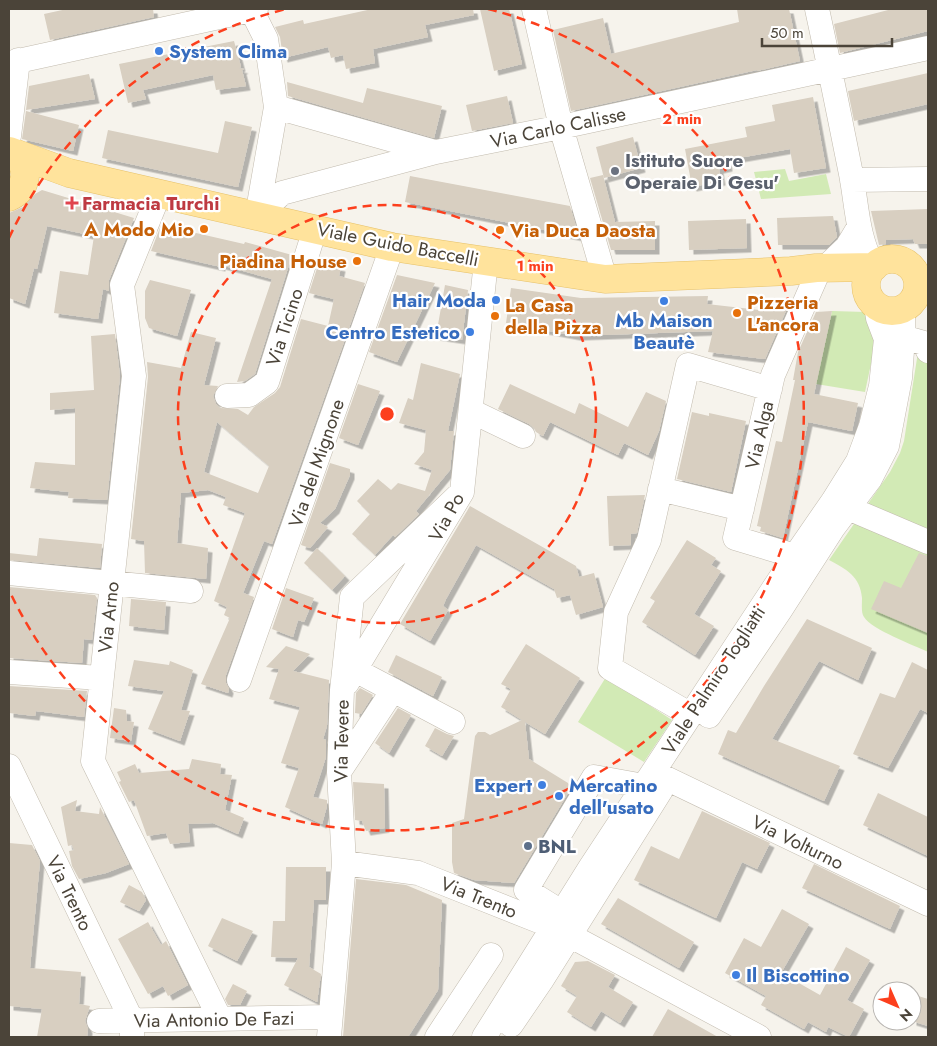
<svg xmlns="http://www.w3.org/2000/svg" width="937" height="1046" font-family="Jost,sans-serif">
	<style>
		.green { fill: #d2eab5 }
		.building { fill: #d8cfc1; fill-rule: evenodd; filter: url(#shadow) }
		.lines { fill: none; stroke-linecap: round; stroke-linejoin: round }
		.minor-casing { stroke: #c2bbae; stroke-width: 25 }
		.major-casing { stroke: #e6c16a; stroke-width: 29 }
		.minor { stroke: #fff; stroke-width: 24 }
		.major { stroke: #ffe39c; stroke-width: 28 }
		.ring { fill: none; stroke: #fc3f1d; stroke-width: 2.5; stroke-dasharray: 9 6 }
		.shop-dot { fill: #3f7fe0; stroke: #fff; stroke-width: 2 }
		.worship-dot { fill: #6b7280; stroke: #fff; stroke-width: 2 }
		.health-dot { fill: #e0444e; stroke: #fff; stroke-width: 2 }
		.food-dot { fill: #e8710a; stroke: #fff; stroke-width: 2 }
		.service-dot { fill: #5c6f8a; stroke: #fff; stroke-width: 2 }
		.labels { text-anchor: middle; stroke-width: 4.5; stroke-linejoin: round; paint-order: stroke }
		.shop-label { font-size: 19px; font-weight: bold; fill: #366cbe; stroke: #fff; text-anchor: start }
		.street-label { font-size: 19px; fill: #4b4439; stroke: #fff }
		.worship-label { font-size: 19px; font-weight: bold; fill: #5b616d; stroke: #fff; text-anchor: start }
		.health-label { font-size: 19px; font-weight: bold; fill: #be3a42; stroke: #fff; text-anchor: start }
		.food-label { font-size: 19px; font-weight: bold; fill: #c56008; stroke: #fff; text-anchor: start }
		.service-label { font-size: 19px; font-weight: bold; fill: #4e5e75; stroke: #fff; text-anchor: start }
		.centre { fill: #fc3f1d; stroke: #fff; stroke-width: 2.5 }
		.ring-label { font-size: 15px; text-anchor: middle; font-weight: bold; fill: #fc3f1d; stroke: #fff; stroke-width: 4.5; stroke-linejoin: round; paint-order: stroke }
	</style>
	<defs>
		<filter id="shadow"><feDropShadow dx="4.5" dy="4.5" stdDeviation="0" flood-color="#0004"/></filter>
	</defs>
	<rect width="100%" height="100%" fill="#f6f3ec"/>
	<path class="green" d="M785,169L789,181L826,174L831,194L761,199L754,172Z
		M832,311L866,312L875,345L865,392L816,384Z
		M928,347V652C914,645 872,630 864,617C861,613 862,604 862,598C860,576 847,570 829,560L890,472L900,453L904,441L918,352Z
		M606,677L672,720L644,762L578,722Z"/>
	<path class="building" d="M67,9H153L154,17L50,40L44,14Z
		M372,9H473L474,15L425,25L428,37L373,49L375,63L346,69L343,55L331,58L328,47L283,58L280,37L275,27L303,20L304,24Z
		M480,9H509L522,64L494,71Z
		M737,9H789L800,61L757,71V70L571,111L553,30L603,18L611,54L739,22Z
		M892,9H928V31L840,53L834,24Z
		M234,41L241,67L239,68L244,69L242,70L246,86L216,90L213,75L143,90L146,99L128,103L119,64Z
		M928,73V104L854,121L848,91Z
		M89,74L95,99L26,110L29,86Z
		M287,82L363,103L367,88L442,106L434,138L288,96Z
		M507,96L513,123L472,131L466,105Z
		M813,97L826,168L794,173L790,149L727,160L728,167L719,169L721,181L692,187L685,149L747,137L745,127L775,121L772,105Z
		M26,111L79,125L73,151L22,139Z
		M225,121L252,127L238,187L102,158L108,130L218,153Z
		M633,137L641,168L604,178L596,147Z
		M603,175L615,222L655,221V250H611L590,178Z
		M410,176L570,206L579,237L405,202Z
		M42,190L134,218L109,280V291L103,289L98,319L54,313L60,271L88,275L94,236L47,226L37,269L34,268L25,304L9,298V213L23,207L35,194Z
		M928,209V244H915L913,239L886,240V244L879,245L871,211Z
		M833,216L837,237L829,245H778L777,218Z
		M746,219L747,248L689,250L688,221Z
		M161,225L244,244L245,242L292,255L255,374L245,381L237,382L272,279L221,265V267L151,251Z
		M319,262L341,267L339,276L365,283L272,544L264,541L243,593L254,597L226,675V683L229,689L228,693L201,684L230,618L224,615L227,607L214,601L245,513L223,505L226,497L208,490L181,493L177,543L208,548L206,579L145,573L144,541L131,539L148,377L147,362L181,368L191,332L216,338L204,385L218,386L213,396L216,404L220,408L238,409L248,415L254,407L275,393L280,387L301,319L328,326L334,299L309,293ZM217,422L269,466L258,493L204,472Z
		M397,275L435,283L397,362L369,352Z
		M150,280L191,290L177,336L149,328L145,318V291Z
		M445,285L468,290L462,340L436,336Z
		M511,288L581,298L708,296L707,304L768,311L773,306H788L765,359L708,352L713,331L576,336L506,323Z
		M832,311L814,394L858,403L852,431L808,422L783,538L760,531L761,527L757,526L776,441L782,442L795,380H793L798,352L816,312Z
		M115,334L120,376L107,500L68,498L69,492L30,488L35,462L75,465V408L50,410V393L94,390L91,336Z
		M421,363L460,374L448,431H454L450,470L416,511L419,514L395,537L393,535L375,555L352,534L370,514L357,501L378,479L391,490L398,483L425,491L432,470L414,464L424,452L426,430L399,423L408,398L413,400Z
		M358,384L380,391L358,445L339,438Z
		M510,384L575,414L579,403L628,427L646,392L666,401L659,431L648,455L624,443L618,455L550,422L543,436L536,432L534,428L529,424L498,409Z
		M692,412L709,416V413L746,421L731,492L677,479Z
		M330,463L350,469V475L335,509L320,523L328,527L310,548L301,545Z
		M645,495L637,533L631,534V545L609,546L607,496Z
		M470,506L576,566L579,577L594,573L603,607L576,615L570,595L557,598L554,589L476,545L446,599L443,606L448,610L430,641L400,624Z
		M39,538L102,544L100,568L9,560V553L37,556Z
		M687,540L716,558L711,565L721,571L694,614L714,626L695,655L642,622L655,601L650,598Z
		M317,548L345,576L332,590L304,563Z
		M919,553L928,556V633L871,609L884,581L901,588Z
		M9,587L95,595L97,598L92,640L84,639L82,663L9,658Z
		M286,588L314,598L304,622L298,620L293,637L272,629Z
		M131,599L166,602L164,630L129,626Z
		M807,619L872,648L858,680L819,661L772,739L840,766L824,801L718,754L728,730L736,733L764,686Z
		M526,644L580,678L545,734L525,722L529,759L568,783L571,788L514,883L474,880L454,873L452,862V823L464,819L475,736L478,732H485L490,735L522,720L501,707L511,689L501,684Z
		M286,646L310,654L293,671L329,680L327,726L323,739L326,740V757L313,797L327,800V806L322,824L285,807L299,768L281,763L300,707L269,699L279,669L266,667Z
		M396,655L442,677L433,696L388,672Z
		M134,660L169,665L170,661L193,670L181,710L190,711L180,741L148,729L164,691L128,686Z
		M912,662L928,670V713L920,709L888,768L853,754L880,693L895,698Z
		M9,686L87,691L84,717L36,711L35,716L9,713Z
		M360,688L373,695L361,714L355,713L356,693Z
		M114,708L126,710L127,721L134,722L131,741L110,738Z
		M398,708L411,715L389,753L375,743Z
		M435,728L447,734L454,736L442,756L425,746Z
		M192,759L221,764L220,774L232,775L225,810L244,818L238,834L213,823L188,824L190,842L170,844L166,833L147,836L134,800L129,802L119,782L121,781L117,772L135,764L139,773L189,769Z
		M353,782L384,784L385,828L366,831L362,821L355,820Z
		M878,793L928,817V856L863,825Z
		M77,800L75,811L99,814L100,807L129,864L106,873L79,879L72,866L69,851L74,850L72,845L68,846L61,807Z
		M702,811L770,843L757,869L742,862L716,918L634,880L651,846L679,859Z
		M9,843L32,845L40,861L30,968L81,972L79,1004L90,1006L85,1021L88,1029L87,1037H37L42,1009L9,1006Z
		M814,864L900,906L890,929L802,888Z
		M286,867H326V900H314L309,967L321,974L317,1002L284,985L298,958L271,957L273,921H285Z
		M356,879L406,885L442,900L438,990L408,1037H343Z
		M129,885L142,892L146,900L139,911L120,902Z
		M618,898L694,942L679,968L601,924Z
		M782,909L809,924L781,973L820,995L846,947L870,960L847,1000L864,1009L849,1037L828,1027L826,1032L808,1022L804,1029L761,1005L766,996L725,973L744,938L761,947Z
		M222,918L253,931L237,961L208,946Z
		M148,922L161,945L166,941L188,985L168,996L163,986L148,994L118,939Z
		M588,961L615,975L608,987L633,1002L620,1023L601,1011L591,1027L567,1012L577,996L561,986L575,962Z
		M233,984L247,991L240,1005H228L225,999Z
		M912,994L928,999V1026L912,1021Z
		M668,1009L718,1037H652Z"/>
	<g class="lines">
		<g class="minor-casing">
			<path id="minor" d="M251,9L266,39L276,107L257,216
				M534,9L561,127L605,279
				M817,9C829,64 840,119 851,174C857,205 857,239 874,267
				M9,63L256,9
				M276,107L435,152
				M9,136L18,60
				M852,180L928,179
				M159,194L122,285L134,376L93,761L220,1019
				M257,216L282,193L436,152L561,127L928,48
				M825,268L847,247L859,227
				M903,337L924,343L928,351
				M227,396L249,395L267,382L315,229
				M471,411L523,436
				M660,489L742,509
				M848,508L928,542
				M795,556L735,538L773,375L816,277
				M9,573L191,591
				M355,670L453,722
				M9,672L101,678
				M239,680L392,247
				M347,683L462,492L486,261
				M691,715L610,668L616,612L649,540L688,365L770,389
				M709,716L781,609L833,528L870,479L887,446L900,378L903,337V308
				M9,766L132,1021V1037
				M339,772L393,690
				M653,772L928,904
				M344,863L418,873L554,927L759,1037
				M563,913L526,890L594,777L644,786
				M99,1021L330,1017
				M511,1025L541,981L661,790
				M329,1037L344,863L339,772L342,690L352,597L462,492
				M437,1037L491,955
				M484,1037L590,868L795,556L833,501L858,461L871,426L881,386L886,339L878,318L876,305"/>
		</g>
		<g class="major-casing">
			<path id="major" d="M9,151L69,173L392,247L605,279L791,271L816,268L874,267
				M9,197C27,189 30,170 17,155
				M866 285a26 26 0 1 1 52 0a26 26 0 1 1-52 0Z"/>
		</g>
		<use href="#minor" class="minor"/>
		<use href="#major" class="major"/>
	</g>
	<g class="ring">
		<circle cx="387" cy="414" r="209"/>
		<path d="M9 238A417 417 0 0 1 286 9M488 9A417 417 0 1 1 9 590"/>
	</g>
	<g class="shop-dot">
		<circle cx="159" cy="51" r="5"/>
		<circle cx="496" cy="300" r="5"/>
		<circle cx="664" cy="301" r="5"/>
		<circle cx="470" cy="332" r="5"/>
		<circle cx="542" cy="785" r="5"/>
		<circle cx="559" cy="796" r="5"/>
		<circle cx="736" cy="975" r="5"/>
	</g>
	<circle class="worship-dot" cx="615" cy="171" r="5"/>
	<path class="health-dot" d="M69.5 195.5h5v5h5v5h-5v5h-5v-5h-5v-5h5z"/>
	<g class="food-dot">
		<circle cx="204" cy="229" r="5"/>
		<circle cx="500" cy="230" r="5"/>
		<circle cx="357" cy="261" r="5"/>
		<circle cx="737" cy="313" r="5"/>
		<circle cx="495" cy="316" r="5"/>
	</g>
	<circle class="service-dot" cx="528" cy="846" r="5"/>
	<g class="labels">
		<g class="shop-label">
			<text x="169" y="58">System Clima</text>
			<text x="486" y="307" text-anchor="end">Hair Moda</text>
			<text x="664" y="327" text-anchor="middle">Mb Maison<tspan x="664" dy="22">Beautè</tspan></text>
			<text x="460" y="339" text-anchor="end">Centro Estetico</text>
			<text x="532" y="792" text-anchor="end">Expert</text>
			<text x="569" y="792">Mercatino<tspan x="569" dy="22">dell'usato</tspan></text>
			<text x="746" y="982">Il Biscottino</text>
		</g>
		<g class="street-label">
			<text transform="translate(558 127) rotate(-12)" y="7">Via Carlo Calisse</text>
			<text transform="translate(398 244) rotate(11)" y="7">Viale Guido Baccelli</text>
			<text transform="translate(284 327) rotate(-72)" y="7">Via Ticino</text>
			<text transform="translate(759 435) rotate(-77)" y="7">Via Alga</text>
			<text transform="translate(316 463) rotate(-71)" y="7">Via del Mignone</text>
			<text transform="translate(446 517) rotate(-61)" y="7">Via Po</text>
			<text transform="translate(108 617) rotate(-84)" y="7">Via Arno</text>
			<text transform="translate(713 680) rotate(-57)" y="7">Viale Palmiro Togliatti</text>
			<text transform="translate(341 741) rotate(-89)" y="7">Via Tevere</text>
			<text transform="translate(798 842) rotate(26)" y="7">Via Volturno</text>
			<text transform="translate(70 893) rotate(64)" y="7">Via Trento</text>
			<text transform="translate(479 897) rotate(22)" y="7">Via Trento</text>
			<text transform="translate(214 1019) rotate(-1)" y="7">Via Antonio De Fazi</text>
		</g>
		<g class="worship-label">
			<text x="625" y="167">Istituto Suore<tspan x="625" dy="22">Operaie Di Gesu'</tspan></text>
		</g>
		<g class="health-label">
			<text x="82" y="210">Farmacia Turchi</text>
		</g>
		<g class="food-label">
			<text x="194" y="236" text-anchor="end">A Modo Mio</text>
			<text x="510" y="237">Via Duca Daosta</text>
			<text x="347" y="268" text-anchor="end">Piadina House</text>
			<text x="747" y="309">Pizzeria<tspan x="747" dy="22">L'ancora</tspan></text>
			<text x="505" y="312">La Casa<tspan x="505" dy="22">della Pizza</tspan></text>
		</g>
		<g class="service-label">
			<text x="538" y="853">BNL</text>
		</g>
	</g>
	<circle cx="387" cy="414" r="8" class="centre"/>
	<g class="ring-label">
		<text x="682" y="124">2 min</text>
		<text x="535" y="271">1 min</text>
	</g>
	<rect width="937" height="1046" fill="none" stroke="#4b4439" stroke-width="20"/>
	<g transform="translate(897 1006) rotate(135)"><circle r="24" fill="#ffffff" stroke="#b7b4b0"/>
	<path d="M0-4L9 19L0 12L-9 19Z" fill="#fc3f1d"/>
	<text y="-8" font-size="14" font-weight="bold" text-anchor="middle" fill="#4b4439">N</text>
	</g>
	<path d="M762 38v8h130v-8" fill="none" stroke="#4b4439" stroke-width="2.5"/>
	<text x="770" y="38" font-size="15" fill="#4b4439" stroke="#ffffff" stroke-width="4" paint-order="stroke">50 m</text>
</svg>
